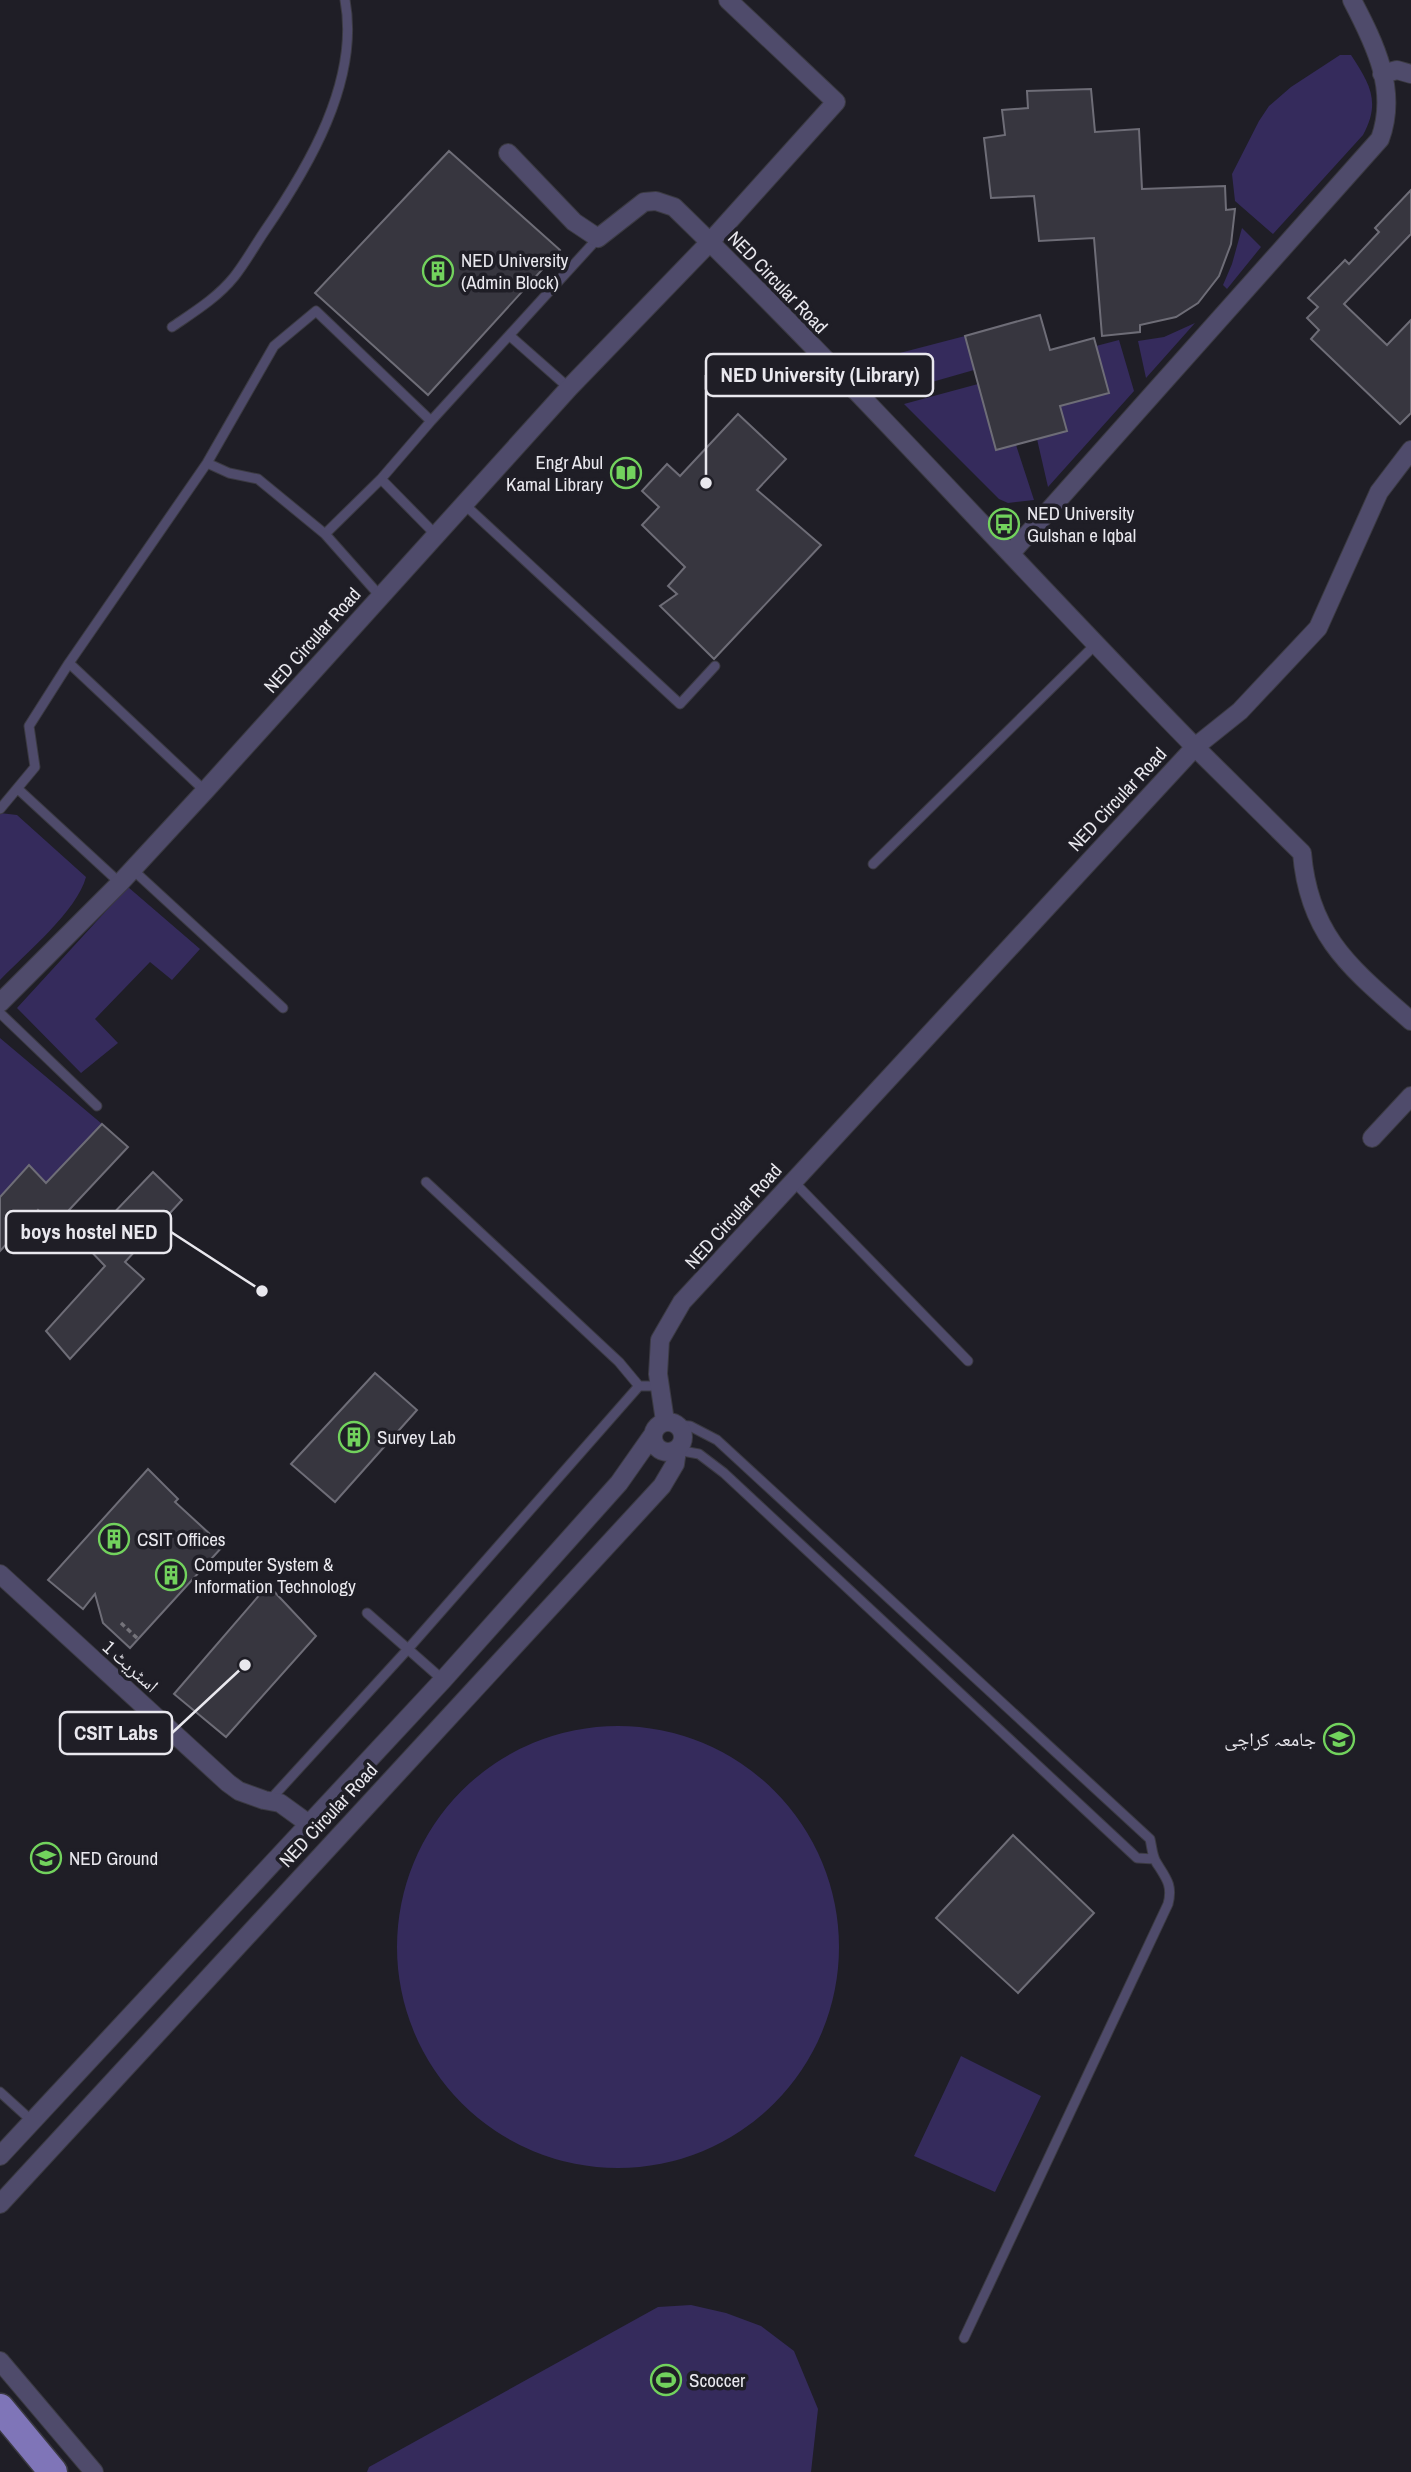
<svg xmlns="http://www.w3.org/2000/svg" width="1411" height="2472" font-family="'Archivo Narrow','Noto Naskh Arabic',sans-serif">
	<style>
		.green { fill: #352b5c }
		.building { fill: #37363f; stroke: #6e6d77; stroke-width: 2 }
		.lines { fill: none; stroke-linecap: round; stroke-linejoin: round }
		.lane-casing { stroke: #3b3a42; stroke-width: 11 }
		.street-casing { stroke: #3b3a42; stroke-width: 20 }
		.primary-casing { stroke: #3b3a42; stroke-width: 31 }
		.path { stroke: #74737a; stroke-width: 3.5; stroke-dasharray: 5 3.5; stroke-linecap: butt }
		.lane { stroke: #4f4b6b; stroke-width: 9 }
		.street { stroke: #4f4b6b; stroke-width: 18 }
		.primary { stroke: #7f75b8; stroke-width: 28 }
		.labels { text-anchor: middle; stroke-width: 7; stroke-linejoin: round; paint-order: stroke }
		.poi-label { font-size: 19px; fill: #e9e8ee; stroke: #1f1e26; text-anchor: start }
		.street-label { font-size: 19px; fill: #e9e8ee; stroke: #1f1e26 }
		.leader { fill: none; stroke: #e9e8ee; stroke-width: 2.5 }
		.callout-dot { fill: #e9e8ee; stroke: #1f1e26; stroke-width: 2.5 }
		.callout { fill: #1f1e26; stroke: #e9e8ee; stroke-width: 2.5 }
		.callout-label { font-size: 21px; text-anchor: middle; font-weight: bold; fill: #e9e8ee }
	</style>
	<rect width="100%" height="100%" fill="#1f1e26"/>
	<path class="green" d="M1340,55H1351C1370,84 1381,102 1363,135L1273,234L1235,201L1232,174L1259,121L1269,106L1291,87Z
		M1242,228L1261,247L1227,289L1223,285L1232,264Z
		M1195,323L1146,378L1138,341L1164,337Z
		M965,336L974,370L897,392L869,361Z
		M1119,340L1134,391L1048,487L1037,439L1067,431L1060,406L1109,393L1096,346Z
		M978,384L996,450L1016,445L1034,500L1008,503L999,499L904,404Z
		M0,813L17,815L86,877C77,911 26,953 0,980Z
		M128,887L200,949L172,980L150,962L95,1019L118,1043L81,1073L17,1008Z
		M0,1038L102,1124L46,1183L29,1165L0,1197Z
		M397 1947a221 221 0 1 1 442 0a221 221 0 1 1-442 0Z
		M961,2056L1041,2096L995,2192L914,2156Z
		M691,2305L726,2313L761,2326L794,2351L818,2409L811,2472H367L369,2467L658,2307Z"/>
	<path class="building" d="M1091,89L1095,132L1139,129L1142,189L1225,186L1226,210L1235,209L1231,244L1219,276L1198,303L1176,317L1140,325V332L1102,336L1094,238L1039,241L1034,196L991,198L984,138L1005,135L1002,110L1028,108L1027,91Z
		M449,151L560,250L428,395L315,293Z
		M1411,190V234L1344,304L1387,345L1411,320V413L1400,424L1311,339L1319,330L1307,318L1318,307L1308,298L1345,260L1349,264L1379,232L1375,228Z
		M1040,315L1050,350L1094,338L1109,393L1060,406L1067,431L996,450L965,336Z
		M738,414L786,459L757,490L821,545L714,659L660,606L677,594L668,586L685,567L642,525L659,507L642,491L667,464L680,476Z
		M102,1124L128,1147L55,1225L38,1210L0,1251V1197L29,1165L46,1183Z
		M153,1172L182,1200L125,1262L144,1279L70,1359L46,1331L105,1266L84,1244Z
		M375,1373L417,1410L335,1502L291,1464Z
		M148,1469L178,1499L175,1502L223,1546L130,1648L103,1623L95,1594L83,1609L48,1580Z
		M268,1585L316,1636L226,1737L174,1694Z
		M1013,1835L1094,1913L1018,1993L936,1918Z"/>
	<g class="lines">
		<g class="lane-casing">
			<path id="lane" d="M172,327C194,312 217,298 234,277C245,263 254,247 264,232C308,168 360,81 345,0
				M510,336L569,388
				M207,463L229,473L258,479L325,534L380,596
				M381,479L436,535
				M464,504L680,704L715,666
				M325,534L381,479L431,421L598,238
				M69,663L205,791
				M18,789L120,883
				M0,809L35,767L29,726L69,663L207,463L274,346L316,311L431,421
				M873,864L1095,645
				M132,869L283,1008
				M0,1013L97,1106
				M793,1181L968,1361
				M426,1182L619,1362L639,1386H659
				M678,1425L690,1426L717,1440L1150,1839C1152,1847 1152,1855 1156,1862C1166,1878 1173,1885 1168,1904L964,2338
				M677,1450L699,1454L724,1473L1137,1858L1154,1859
				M367,1613L443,1680
				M269,1801L408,1649L639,1386
				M0,2092L32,2121"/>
		</g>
		<g class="street-casing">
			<path id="street" d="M1382,74L1397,70L1411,74
				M508,153L574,222L598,238L644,202L656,201L674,207C853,381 1020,568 1195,747L682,1302L660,1340L658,1374L665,1421
				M1411,450L1379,492L1318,628L1240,711L1195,747L1302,853C1309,937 1352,969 1411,1021
				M1011,553L1380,139C1398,90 1375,44 1352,0
				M0,1003L120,883L205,791L569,388L710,242L836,102L728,0
				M1372,1138L1411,1096
				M653 1437a15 15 0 1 1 30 0a15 15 0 1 1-30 0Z
				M0,1574L228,1783L239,1791L264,1800L280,1803L309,1824
				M0,2156L443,1680L619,1483L652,1436
				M0,2204L662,1486L675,1464L677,1450
				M0,2361L94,2472"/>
		</g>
		<g class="primary-casing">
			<path id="primary" d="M0,2408L53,2472"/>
		</g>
		<path class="path" d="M121,1623L138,1639"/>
		<use href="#lane" class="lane"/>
		<use href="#street" class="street"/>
		<use href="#primary" class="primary"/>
	</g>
	<defs>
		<g id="building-ring" transform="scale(1.575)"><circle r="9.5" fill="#1f1e26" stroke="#72d25d" stroke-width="1.5"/><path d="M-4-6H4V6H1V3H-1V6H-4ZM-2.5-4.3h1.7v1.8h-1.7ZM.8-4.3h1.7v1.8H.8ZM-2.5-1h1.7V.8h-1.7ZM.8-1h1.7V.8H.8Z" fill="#72d25d"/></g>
		<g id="library-ring" transform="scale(1.575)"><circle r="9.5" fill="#1f1e26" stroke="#72d25d" stroke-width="1.5"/><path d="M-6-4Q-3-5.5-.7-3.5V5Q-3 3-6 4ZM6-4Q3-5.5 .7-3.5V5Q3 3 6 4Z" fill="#72d25d"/></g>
		<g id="bus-ring" transform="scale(1.575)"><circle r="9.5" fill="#1f1e26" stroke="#72d25d" stroke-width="1.5"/><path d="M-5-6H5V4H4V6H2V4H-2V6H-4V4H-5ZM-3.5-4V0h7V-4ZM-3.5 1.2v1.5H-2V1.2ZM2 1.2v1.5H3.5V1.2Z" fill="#72d25d"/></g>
		<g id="university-ring" transform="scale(1.575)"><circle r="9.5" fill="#1f1e26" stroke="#72d25d" stroke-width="1.5"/><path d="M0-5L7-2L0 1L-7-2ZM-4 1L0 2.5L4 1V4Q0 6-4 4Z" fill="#72d25d"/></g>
		<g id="stadium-ring" transform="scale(1.575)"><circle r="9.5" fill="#1f1e26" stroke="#72d25d" stroke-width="1.5"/><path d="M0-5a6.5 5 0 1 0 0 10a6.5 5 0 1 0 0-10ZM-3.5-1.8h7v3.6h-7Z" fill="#72d25d"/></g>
	</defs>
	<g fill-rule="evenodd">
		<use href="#building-ring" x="438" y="271"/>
		<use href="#library-ring" x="626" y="473"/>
		<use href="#bus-ring" x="1004" y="524"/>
		<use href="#building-ring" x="354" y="1437"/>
		<use href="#building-ring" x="114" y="1539"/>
		<use href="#building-ring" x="171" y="1575"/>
		<use href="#university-ring" x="1339" y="1739"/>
		<use href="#university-ring" x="46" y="1858"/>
		<use href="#stadium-ring" x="666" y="2380"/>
	</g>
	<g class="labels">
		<g class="poi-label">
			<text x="461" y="267">NED University<tspan x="461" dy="22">(Admin Block)</tspan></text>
			<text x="603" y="469" text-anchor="end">Engr Abul<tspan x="603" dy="22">Kamal Library</tspan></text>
			<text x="1027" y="520">NED University<tspan x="1027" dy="22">Gulshan e Iqbal</tspan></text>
			<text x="377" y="1444">Survey Lab</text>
			<text x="137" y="1546">CSIT Offices</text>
			<text x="194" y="1571">Computer System &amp;<tspan x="194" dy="22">Information Technology</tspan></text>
			<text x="1316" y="1746" text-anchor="end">جامعہ کراچی</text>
			<text x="69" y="1865">NED Ground</text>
			<text x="689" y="2387">Scoccer</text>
		</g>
		<g class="street-label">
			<text transform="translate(778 282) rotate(46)" y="7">NED Circular Road</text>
			<text transform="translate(312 640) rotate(-48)" y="7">NED Circular Road</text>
			<text transform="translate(1117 799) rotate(-47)" y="7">NED Circular Road</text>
			<text transform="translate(733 1216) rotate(-48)" y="7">NED Circular Road</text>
			<text transform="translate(131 1666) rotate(42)" y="7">اسٹریٹ 1</text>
			<text transform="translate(328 1815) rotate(-47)" y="7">NED Circular Road</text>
		</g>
	</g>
	<path class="leader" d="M706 483L706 375M262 1291L171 1232M245 1665L172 1733"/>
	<g class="callout-dot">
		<circle cx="706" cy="483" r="7"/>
		<circle cx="262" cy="1291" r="7"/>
		<circle cx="245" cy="1665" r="7"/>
	</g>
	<g class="callout">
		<rect x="706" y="354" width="227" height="42" rx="7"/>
		<rect x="6" y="1211" width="165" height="42" rx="7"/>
		<rect x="60" y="1712" width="112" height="42" rx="7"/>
	</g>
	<g class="callout-label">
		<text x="820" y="382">NED University (Library)</text>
		<text x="89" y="1239">boys hostel NED</text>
		<text x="116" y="1740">CSIT Labs</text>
	</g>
</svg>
